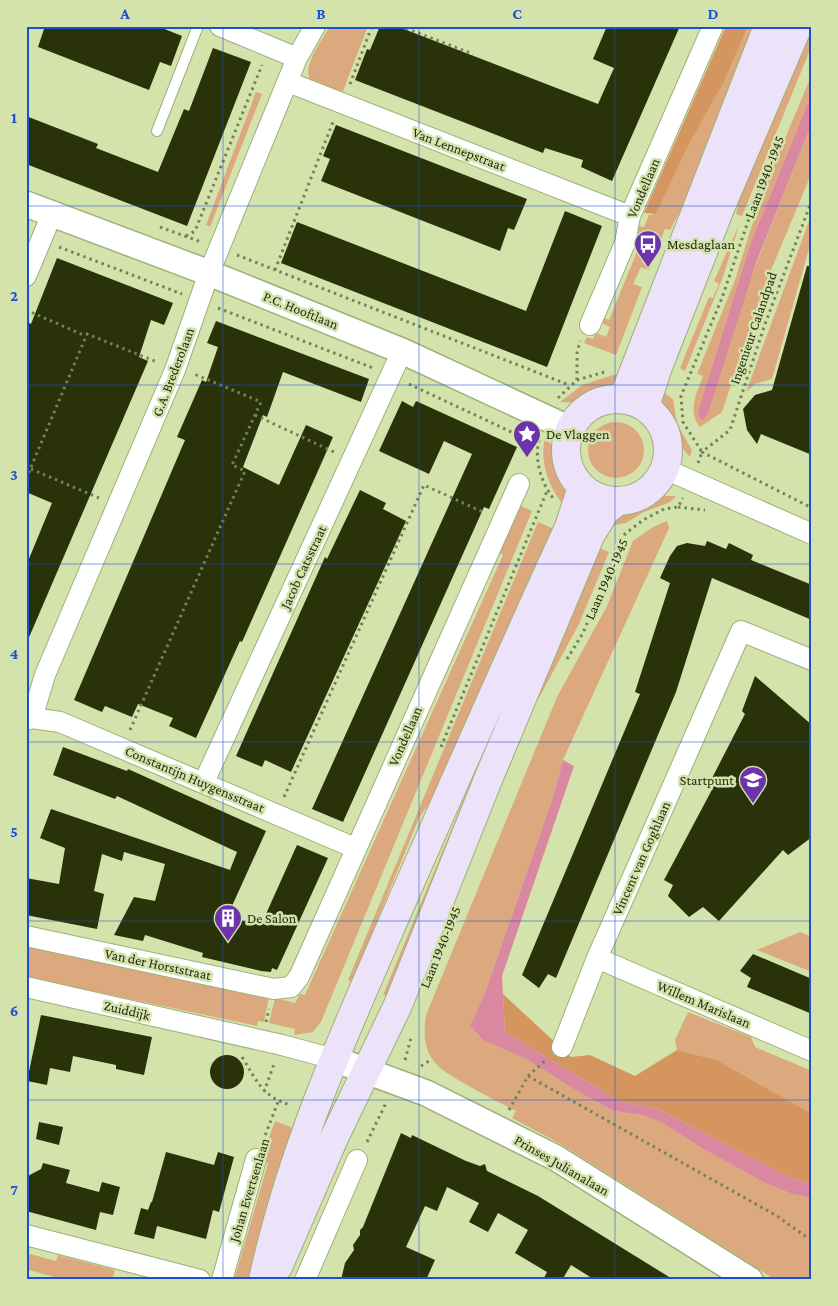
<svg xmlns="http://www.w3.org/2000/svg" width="838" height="1306" font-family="'Crimson Pro',serif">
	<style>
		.green { fill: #dca97e }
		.forest { fill: #d4955e }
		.water { fill: #da889f }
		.building { fill: #293208 }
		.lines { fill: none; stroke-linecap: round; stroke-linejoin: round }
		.service-casing { stroke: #9faf79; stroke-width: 12 }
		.minor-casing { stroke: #9faf79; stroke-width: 22 }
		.tertiary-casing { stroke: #9faf79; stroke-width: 28 }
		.secondary-casing { stroke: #9faf79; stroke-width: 30 }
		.path { stroke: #76815b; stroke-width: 3; stroke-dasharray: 2.5 4; stroke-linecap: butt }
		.service { stroke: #fff; stroke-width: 10 }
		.minor { stroke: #fff; stroke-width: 20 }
		.tertiary { stroke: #fff; stroke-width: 25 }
		.secondary { stroke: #ece3fa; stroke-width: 28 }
		.grid { fill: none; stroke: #1d4ed8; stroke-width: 1; stroke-opacity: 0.55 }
		.labels { text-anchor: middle; stroke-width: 5; stroke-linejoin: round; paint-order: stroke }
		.street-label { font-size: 14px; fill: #252b15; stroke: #d3e3ab }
		.poi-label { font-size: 14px; fill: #252b15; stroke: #d3e3ab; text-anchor: start }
		.neatline { fill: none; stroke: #1d4ed8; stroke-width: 2 }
		.grid-label { font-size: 16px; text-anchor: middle; font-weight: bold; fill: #1d4ed8 }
	</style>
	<rect width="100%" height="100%" fill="#d3e3ab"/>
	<path class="green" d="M330,26H368L341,96C333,92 319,89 312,82C299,69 323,39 330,26Z
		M748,26H763L713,150L670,230L665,229L649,270L641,267L633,284L642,287L616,355L584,343L587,337L593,339L596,333L606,337L610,327L600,322L602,317L609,320L643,237L638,234L639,226L644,227L649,215L656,214L687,148L724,82Z
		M805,26H812V45L742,216L736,214L745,171Z
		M812,74V93L751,242L698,411L812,123V172L764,287L722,412L700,427C687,411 697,393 703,376L697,374L735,280L761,196Z
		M256,92L262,94L210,227L206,225Z
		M812,213V238L772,379L755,384L746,392Z
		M739,225L723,277L685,371L680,368L709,297L713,298L719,284L714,281Z
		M613,375L622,376C609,395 582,404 560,402L582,385Z
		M662,391L673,399L677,424L692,450L690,457C676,443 658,410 662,391Z
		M588 450a28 28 0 1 1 56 0a28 28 0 1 1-56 0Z
		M545,438L555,449L568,489L565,506C549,490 539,461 545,438Z
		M659,496H676L670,502L642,513L626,523L616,525L605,523L625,509Z
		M519,505L532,511L321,1022L313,1032L294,1035L295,1029L269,1023L275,998L295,1003L300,994L305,995L503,555L498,552Z
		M667,521L669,528L563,760L553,797L486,990L470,1026L483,1040L526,1059L580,1093L614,1111L642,1115L661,1122L703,1149L765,1183L792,1194L812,1198V1280H776L559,1143L512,1118L516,1111C500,1103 483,1094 467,1085C434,1067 420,1056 426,1015L557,697L607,606L633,541L653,527Z
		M538,522L559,531L444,782L419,818L352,982L348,980Z
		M592,545L609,552L579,624L535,705L415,994Z
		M568,548L390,997L383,995Z
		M800,932L812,937V972L757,950Z
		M26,946L269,997L264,1022L258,1021L257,1026L26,977Z
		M688,1012L751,1037L755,1047L812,1071V1110L807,1111L717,1060L677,1050L675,1040Z
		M275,1121L301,1131L250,1280H234L268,1163L261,1160Z
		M26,1253L56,1261L58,1255L115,1270L113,1277L125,1280H64L26,1269Z"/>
	<path class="forest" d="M726,26H748L724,82L687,148L656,214L644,213Z
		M503,994L571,1057L590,1055L635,1076L677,1050L717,1060L807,1111H812V1185L787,1176L656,1108L621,1102L505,1032Z"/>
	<path class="water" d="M812,93V123L756,263L708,413L703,420L700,419L698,411L751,242Z
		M563,760L574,766L502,976L505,1032L621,1102L656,1108L787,1176L812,1185V1198L792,1194L765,1183L703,1149L661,1122L642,1115L614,1111L580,1093L526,1059L483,1040L470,1026L486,990L553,797Z"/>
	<path class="building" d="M45,26H157L182,36L171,66L160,62L149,90L38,47Z
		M380,26H396L598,104L614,68L593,59L607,26H680L612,181L581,167L583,160L545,148L543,153L355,80L367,49L370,50Z
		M213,48L251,62L187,226L26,164V116L98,144L96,148L158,172L184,109L189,111Z
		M336,125L527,199L514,230L508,228L500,251L321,181L330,159L323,156Z
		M565,211L602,226L547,367L281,263L297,222L526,311Z
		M57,258L173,303L164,325L151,320L139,357L148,361L27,642L26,566L52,503L26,492V321L31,324Z
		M807,266H812V455L761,434L757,444L747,430L743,409L755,395L772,390Z
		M216,321L369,379L361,402L283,372L267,417L263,415L243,467L279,485L306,425L333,437L242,642L240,641L196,738L169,726L173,718L138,704L132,717L105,706L102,712L74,700L185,440L177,437L202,380L206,382L218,347L207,343Z
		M402,401L413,407L416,401L517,447L489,509L484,507L343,822L312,809L472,454L444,441L429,474L379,451Z
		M360,490L386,503L383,509L406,521L291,772L265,760L262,767L236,756L325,557L327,559Z
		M707,541L726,549L729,543L753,555L751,560L812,585V620L712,578L676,692L556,978L548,974L539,988L522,975L640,694L635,692L670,583L660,578L670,556L677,546L687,543L705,546Z
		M755,676L812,725V837L788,855L783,850L719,921L703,907L689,917L668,896L673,885L664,880L715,784L710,782L745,714L742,711Z
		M63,747L127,771L128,769L266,831L227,917L261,925L297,845L328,858L277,970L272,968L271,972L261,971L202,957L203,953L145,935L143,941L114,935L134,897L155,901L165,864L124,852L122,861L102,854L94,891L104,894L97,929L26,915V878L59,884L65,848L40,838L51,809L230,870L237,852L117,796L115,799L53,775Z
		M753,954L812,979V1014L747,987L751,978L740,971Z
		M41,1015L152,1037L144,1075L116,1069V1065L73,1056L70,1072L50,1068L47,1085L27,1081Z
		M210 1072a17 17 0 1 1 34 0a17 17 0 1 1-34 0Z
		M39,1122L63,1127L59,1145L36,1139Z
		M401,1133L411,1138L412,1135L466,1161L480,1166L485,1164L487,1171L538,1196L674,1280H595L571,1265L562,1280H543L547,1272L515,1253L528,1230L498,1213L488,1232L469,1222L479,1203L447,1187L437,1211L425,1206L406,1247L435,1260L426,1280H341L345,1263L354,1250L353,1245L360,1235V1230L363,1227Z
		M166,1152L214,1165L218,1152L234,1157L219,1212L213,1210L206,1239L157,1226L154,1239L134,1234L141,1208L148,1210L151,1202H152Z
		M43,1163L70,1170L66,1183L99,1192L102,1182L120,1187L113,1215L100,1212L96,1230L26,1211V1177L41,1169Z"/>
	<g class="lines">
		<g class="service-casing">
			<path id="service" d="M157,131L198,26"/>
		</g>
		<g class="minor-casing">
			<path id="minor" d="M220,26L297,58
				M288,82L630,216
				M26,276L52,214
				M590,325L625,243L630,216L713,26
				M665,469L812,534
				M32,718L45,675L175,370L209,273L297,58L315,26
				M26,720L32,718L60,722L355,848
				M204,782L402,351
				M26,936L274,989L291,987L299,977L519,484
				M597,958L812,1051
				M26,987L282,1045L334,1059
				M562,1047L597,958L741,631L812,660
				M26,1235L200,1280
				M222,1280L256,1159
				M305,1280L357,1160"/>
		</g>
		<g class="tertiary-casing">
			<path id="tertiary" d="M26,204L209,273L402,351L570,429
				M334,1059L426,1093L556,1158L750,1280"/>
		</g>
		<g class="secondary-casing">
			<path id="secondary" d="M566 450a51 51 0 1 1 102 0a51 51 0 1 1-102 0Z
				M623,399L768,26
				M645,406L658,367L721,206L798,26
				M278,1267L334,1138L398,1005L487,782L590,536L605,511L618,501
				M263,1280C291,1150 346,1029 399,908C455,781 511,653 569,527L582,487"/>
		</g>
		<path class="path" d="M400,26L473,54
			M350,84L372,26
			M812,200L765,324L730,430L702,452L812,508
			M160,227L201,242
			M186,236L195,231L262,65
			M59,247L182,294
			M237,255L569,385
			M275,270L333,122
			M218,308L373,368
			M26,310L81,334H87L157,362
			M577,380V353L580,341
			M409,384L524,438L537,447
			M558,398L577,380L608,371
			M255,415L334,452
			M539,440C534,458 541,483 553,498
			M698,463L702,452L683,422L681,396L722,298L762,180L776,145
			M31,469L99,498
			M26,479L87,334
			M678,507L705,510
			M567,659L583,633L625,534L643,520L664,509L678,507L683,498
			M130,730L245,471L232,465L261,402L194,374
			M441,747L547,491
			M284,797L424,485L485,513
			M266,1022L269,1009
			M242,1057C257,1081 262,1097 291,1105
			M405,1060L411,1038
			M421,1066L429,1061
			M528,1076L777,1216L812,1241
			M264,1092L274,1064
			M509,1110L528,1076L546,1060
			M263,1141L278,1102
			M367,1142L386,1103"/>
		<use href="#service" class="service"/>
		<use href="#minor" class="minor"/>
		<use href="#tertiary" class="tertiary"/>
		<use href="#secondary" class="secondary"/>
	</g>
	<path class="grid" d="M223,26V1280M419,26V1280M615,26V1280M26,206H812M26,385H812M26,564H812M26,742H812M26,921H812M26,1100H812"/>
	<defs>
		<g id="bus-pin" transform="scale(1.4375)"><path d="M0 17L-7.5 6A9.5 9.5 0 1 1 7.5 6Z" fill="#6c33aa" stroke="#d3e3ab"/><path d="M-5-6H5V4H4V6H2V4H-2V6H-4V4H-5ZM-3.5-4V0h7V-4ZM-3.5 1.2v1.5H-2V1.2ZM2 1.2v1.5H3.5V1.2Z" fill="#fff"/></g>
		<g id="sight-pin" transform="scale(1.4375)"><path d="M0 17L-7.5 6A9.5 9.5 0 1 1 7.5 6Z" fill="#6c33aa" stroke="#d3e3ab"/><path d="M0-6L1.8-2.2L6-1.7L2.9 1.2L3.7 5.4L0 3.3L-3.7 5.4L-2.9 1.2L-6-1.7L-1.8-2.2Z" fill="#fff"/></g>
		<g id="school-pin" transform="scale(1.4375)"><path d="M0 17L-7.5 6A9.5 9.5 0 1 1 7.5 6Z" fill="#6c33aa" stroke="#d3e3ab"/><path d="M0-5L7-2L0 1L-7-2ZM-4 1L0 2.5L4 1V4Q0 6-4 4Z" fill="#fff"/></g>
		<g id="building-pin" transform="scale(1.4375)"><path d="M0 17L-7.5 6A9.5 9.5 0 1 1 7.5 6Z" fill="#6c33aa" stroke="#d3e3ab"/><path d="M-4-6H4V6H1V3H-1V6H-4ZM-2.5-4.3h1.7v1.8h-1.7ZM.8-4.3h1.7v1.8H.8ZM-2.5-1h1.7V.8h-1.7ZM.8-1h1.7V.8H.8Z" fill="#fff"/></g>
	</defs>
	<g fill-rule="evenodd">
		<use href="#bus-pin" x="648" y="244"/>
		<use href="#sight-pin" x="527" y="434"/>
		<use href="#school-pin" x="753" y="780"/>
		<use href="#building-pin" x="228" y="918"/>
	</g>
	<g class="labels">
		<g class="street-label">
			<text transform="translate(459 149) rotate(21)" y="5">Van Lennepstraat</text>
			<text transform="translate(764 177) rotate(-69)" y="5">Laan 1940-1945</text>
			<text transform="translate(643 188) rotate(-67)" y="5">Vondellaan</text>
			<text transform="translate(301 310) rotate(22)" y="5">P.C. Hooftlaan</text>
			<text transform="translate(753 328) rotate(-71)" y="5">Ingenieur Calandpad</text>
			<text transform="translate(173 372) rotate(-69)" y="5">G.A. Brederolaan</text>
			<text transform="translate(303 567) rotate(-65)" y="5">Jacob Catsstraat</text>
			<text transform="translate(606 579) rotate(-66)" y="5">Laan 1940-1945</text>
			<text transform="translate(405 736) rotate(-66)" y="5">Vondellaan</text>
			<text transform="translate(195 779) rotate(23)" y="5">Constantijn Huygensstraat</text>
			<text transform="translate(641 858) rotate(-66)" y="5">Vincent van Goghlaan</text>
			<text transform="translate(440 947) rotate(-68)" y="5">Laan 1940-1945</text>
			<text transform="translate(158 964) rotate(12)" y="5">Van der Horststraat</text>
			<text transform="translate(704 1004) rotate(23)" y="5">Willem Marislaan</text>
			<text transform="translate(127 1010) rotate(13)" y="5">Zuiddijk</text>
			<text transform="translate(562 1165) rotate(30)" y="5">Prinses Julianalaan</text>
			<text transform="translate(249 1190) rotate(-73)" y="5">Johan Evertsenlaan</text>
		</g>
		<g class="poi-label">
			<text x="667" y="249">Mesdaglaan</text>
			<text x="546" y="439">De Vlaggen</text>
			<text x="734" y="785" text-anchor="end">Startpunt</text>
			<text x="247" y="923">De Salon</text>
		</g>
	</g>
	<rect width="838" height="1306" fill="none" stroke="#d3e3ab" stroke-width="55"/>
	<rect x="28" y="28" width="782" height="1250" class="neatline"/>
	<g class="grid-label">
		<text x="125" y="19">A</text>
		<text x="321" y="19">B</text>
		<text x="517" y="19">C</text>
		<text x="713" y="19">D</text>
		<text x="14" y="123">1</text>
		<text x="14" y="301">2</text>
		<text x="14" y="480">3</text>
		<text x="14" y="659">4</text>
		<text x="14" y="837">5</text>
		<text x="14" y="1016">6</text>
		<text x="14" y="1195">7</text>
	</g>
</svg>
